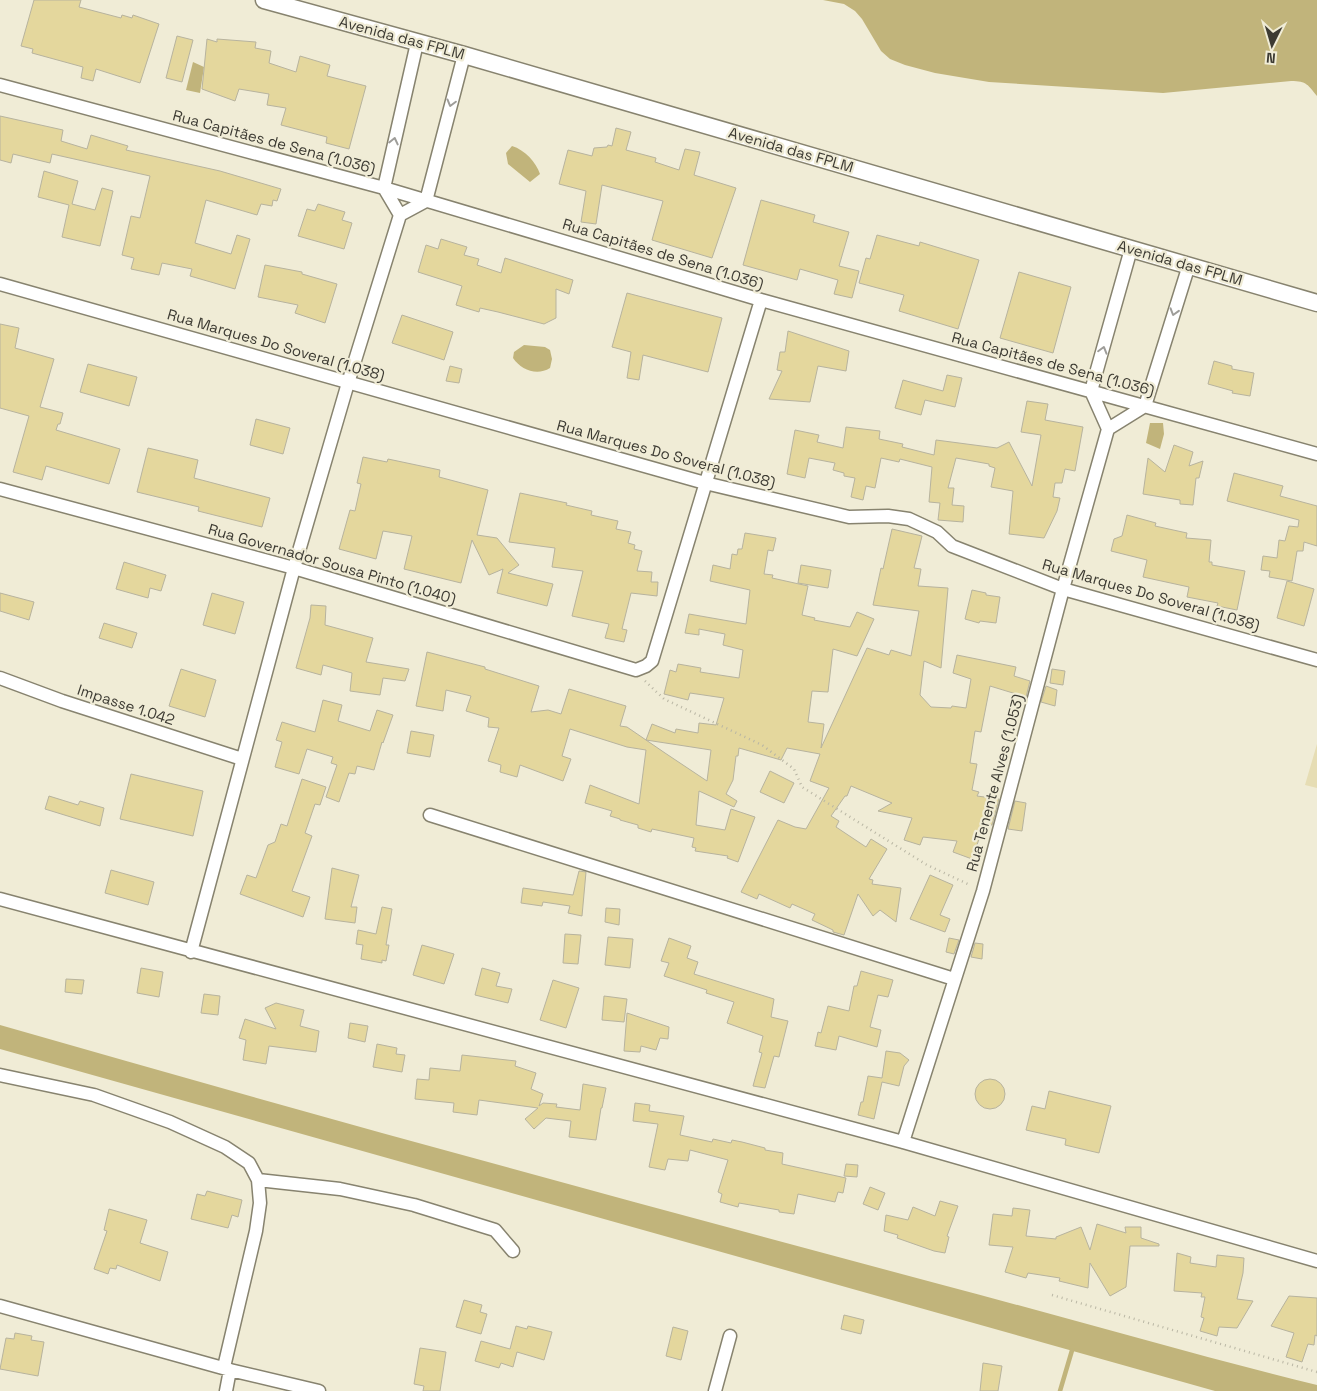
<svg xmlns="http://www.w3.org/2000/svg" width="1317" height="1391" font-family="'Space Grotesk',sans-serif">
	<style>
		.green { fill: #e6ddb4 }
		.water { fill: #c1b47b }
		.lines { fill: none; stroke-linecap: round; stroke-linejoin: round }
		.stream { stroke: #c1b47b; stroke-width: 4.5 }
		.building { fill: #e4d79d; stroke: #b7b39e; fill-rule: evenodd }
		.street-casing { stroke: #87836f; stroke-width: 15 }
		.secondary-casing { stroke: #87836f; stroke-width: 19 }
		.path { stroke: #b9b6a4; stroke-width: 2.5; stroke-dasharray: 1 4; stroke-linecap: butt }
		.street { stroke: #fff; stroke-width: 12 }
		.secondary { stroke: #fff; stroke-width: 16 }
		.oneway { stroke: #9e9d99 }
		.labels { text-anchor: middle; stroke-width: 4.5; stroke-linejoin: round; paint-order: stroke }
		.street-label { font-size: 15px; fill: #3d3b33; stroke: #f0ecd6 }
	</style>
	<rect width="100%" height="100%" fill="#f0ecd6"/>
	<path class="green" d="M1317,744V788L1305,785Z"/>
	<path class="water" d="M823,0H1317V96C1308,85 1307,81 1291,81L1163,93L989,82L935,73L905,65L890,59L881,51L862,19L855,11L844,4Z
		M193,62L204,67L200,93L186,90Z
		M512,146C525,150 536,162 540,174L530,182L508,164L506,153Z
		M524,345L545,347L550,350L552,359L550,368C537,376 521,370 513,358L514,352Z
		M1150,423H1163L1164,434L1160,449L1146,443Z
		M0,1025C312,1115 625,1200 939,1284C1065,1317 1190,1354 1317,1385V1391H1215L0,1049Z"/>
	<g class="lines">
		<path class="stream" d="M1060,1391L1073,1347"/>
	</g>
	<path class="building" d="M34,0H81L79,7L121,18L122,15L132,18L133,15L159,24L140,83L96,69L93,81L81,78L83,67L32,53L33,49L21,46Z
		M177,36L193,40L182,82L166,78Z
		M207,39L217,42V39L256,42L255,48L271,51L269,63L296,72L300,56L330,65L327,76L366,86L349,149L326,143L327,137L281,125L286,108L267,105L269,94L239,89L235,101L202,89Z
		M0,116L63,130L61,141L87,149L91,135L128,146L126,150L220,171L281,189L277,201L273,200L272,206L261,204L257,215L206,200L195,243L231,254L237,235L250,239L235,289L190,276L192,269L162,263L159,275L131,269L134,258L122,255L131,216L140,218L150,176L52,154L50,163L13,154L11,163L0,160Z
		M616,128L631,132L626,150L656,158L655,162L679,170L685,149L700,152L694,175L736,188L712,258L652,240L663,201L602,185L596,224L581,222L586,191L559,184L568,150L592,156L594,148L607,147L608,145L612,146Z
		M44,171L78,181L72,204L95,210L102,188L113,191L100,246L62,237L69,205L38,197Z
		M761,200L815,215L813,222L849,232L839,266L859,271L852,298L834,294L838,280L800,269L797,280L743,265Z
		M318,204L345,212L342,220L352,223L344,249L298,236L307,209L315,211Z
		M877,235L919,246L920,242L979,260L958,329L899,311L904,295L859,283L866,258L870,259Z
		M441,239L467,247L464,255L479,259L477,265L501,273L505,258L573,280L569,294L556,289V318L544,324L498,312L480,308L479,312L456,305L462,286L418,272L426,245L438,249Z
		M265,265L302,272V274L337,284L325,323L295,313L298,305L258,297Z
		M1019,272L1071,287L1053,353L1000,338Z
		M627,293L722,318L708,372L643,355L639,380L627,378L631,352L612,347Z
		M402,315L453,332L444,360L392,343Z
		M0,324L19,328L15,348L54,359L40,407L63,413L60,424H58L56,430L120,449L109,484L46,466L42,480L13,472L29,416L0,408Z
		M788,331L849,351L846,371L818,366L810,402L769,399L782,371L777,370L780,352H785Z
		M1214,361L1232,366V369L1254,373L1250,396L1232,393L1233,391L1208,384Z
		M88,364L137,377L129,406L80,392Z
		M450,366L462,369L459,383L446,381Z
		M947,375L962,378L955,407L925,400L921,415L895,408L903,380L943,391Z
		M1027,401L1048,404L1045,420L1083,427L1075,471L1065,469L1062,483H1055L1053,497L1060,498L1057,511L1044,538L1009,534L1013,491L991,487L995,468L989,466V464L956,458L948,488H954L952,505L964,506L963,522L938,520L940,503L929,502L932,467L900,459L899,462L881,458L875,488L866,486L863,500L851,497L855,478L844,476V473L833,470L835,463L809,458L805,478L787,474L795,430L819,435L817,442L843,448L846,427L880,431L879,439L903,444L902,447L934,455L936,440L997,448L1009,442L1032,486L1041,435L1021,432Z
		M256,419L290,428L283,454L250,445Z
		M1174,445L1193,452L1189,466L1203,461L1199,478H1196L1193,505L1180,504V500L1143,494L1148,458L1165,472Z
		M148,448L198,460L194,478L270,498L262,527L198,511L199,507L137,492Z
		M363,457L387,462L388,459L440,470L439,477L488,490L477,535L497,538L519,565L508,573L553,584L547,606L497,593L503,569L489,575L472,540L461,583L404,569L412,536L383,531L376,559L339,549L350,510L355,511L361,484L357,483Z
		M1234,473L1283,486L1280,496L1317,506V546L1304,542L1303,551H1297L1292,581L1269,577L1270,571L1261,570L1263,556L1277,558L1279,540L1285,541L1289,526L1298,527L1299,520L1227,501Z
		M520,493L567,503L566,505L592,511L591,515L618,521L616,529L631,532L628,543L635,545L634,549L642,551L637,571L652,572L651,582H658L657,596L631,593L622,629L627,630L624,642L605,638L609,624L572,616L583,571L552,567L555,548L509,542Z
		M1127,515L1156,523L1155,526L1187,533L1186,538L1211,540L1209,562H1212V565L1245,571L1237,610L1217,606L1218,603L1187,597L1189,587L1143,577L1147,560L1111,551L1114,539L1122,536Z
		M892,529L922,536L914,568L921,569L918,586L948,588L941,668L924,661L920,695L931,707L951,708L952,706L966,708L971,679L953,673L957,655L1016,667L1014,676L1030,681L1026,697L990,686L981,732L975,731L970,763L977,764L972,790L979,792L977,796L999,799L992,825H984L972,859L953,852L957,841L923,837L920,845L904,840L912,818L878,811L892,803L851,786L847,796H845L831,816L839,821L836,827L866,847L871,839L887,849L869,879L873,880L872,884L901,888L896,922L880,910L873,916L858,894L844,935L833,932V930L812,920L815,914L792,904L790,908L759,894L757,899L741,892L778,820L795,827L806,829L829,788L810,781L820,754L787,748L781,760L739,748L738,756H736L733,780L726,794L737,801L734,807L699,791L696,825L725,830L731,809L755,817L738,862L727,858L728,856L695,851L696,848L692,847L694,838L652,829L651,832L638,828V825L620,820V819L610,816L612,811L585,803L590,785L639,804L646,750L627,747L570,729L562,756L571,759L563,781L520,765L517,777L500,772L501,765L488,761L499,728L488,727L489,718L466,711L471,696L446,690L443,711L416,706L427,652L485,667V669L539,686L531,712L548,710L561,714L569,689L626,706L620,726L627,727L646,740L652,724L675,733L676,729L698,733L699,723L716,725L724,698L690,693L688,700L664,694L670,670L676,672L678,664L701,668L700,672L739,678L743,650L723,645L725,634L699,629V635L685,633L689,614L746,624L750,590L710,581L713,565L730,569L732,554L737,555L738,549H742L745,533L776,538L773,551L768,550L764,574L773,575L772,578L808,586L802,615L815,618L814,620L850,627L857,612L874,619L857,656L833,649L828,692L812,691L808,722L824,724L821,748L867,648L889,655L891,650L911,656L919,611L873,605L881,568L883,569ZM646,740L711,750L707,781L665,753Z
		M124,562L166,575L161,591L150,588L148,598L116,589Z
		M801,565L831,570L828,588L798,583Z
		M1287,581L1314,589L1304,626L1277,618Z
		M972,590L986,593V595L1000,597L996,623L980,621L979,623L965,619Z
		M0,593L34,602L29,620L0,611Z
		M212,593L244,602L235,634L203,625Z
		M311,605L326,606L325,625L373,638L366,662L409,669L405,681L383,678L380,695L350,691L352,673L323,665L321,675L296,668L310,618Z
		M104,623L137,633L132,648L99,638Z
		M181,669L216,680L205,717L169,706Z
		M1052,669L1065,671L1063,685L1050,683Z
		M1046,686L1057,690L1055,706L1041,702Z
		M323,700L342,705L338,721L370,731L377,710L393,715L383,743L382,742L374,770L357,766L355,774L349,773L339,802L326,797L337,765L331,763L333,757L307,749L299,774L275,767L282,742L276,740L282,722L315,732Z
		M411,731L434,735L430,757L407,753Z
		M770,771L794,783L784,803L760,792Z
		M131,774L203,791L193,836L120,819Z
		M302,779L326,787L320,805L315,804L305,833L312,836L292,891L310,897L303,917L240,894L247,875L256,878L268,845L275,842L281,824L287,826Z
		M49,796L78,805L80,801L104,808L100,826L45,809Z
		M1015,801L1026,803L1022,831L1008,829Z
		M332,868L359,875L351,907H357L355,923L325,919Z
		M111,870L154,882L148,905L105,893Z
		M579,871L586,872L582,916L568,913L570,906L543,902L542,906L521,903L523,888L573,895Z
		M930,875L953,885L940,915L950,919L945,932L910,919Z
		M382,907L392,909L386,945H389L386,961L382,960V963L361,959L363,945L356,944L358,930L376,934Z
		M606,908L620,909L619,925L605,922Z
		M565,934L581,935L578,964L563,963Z
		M608,937L633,939L630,968L605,965Z
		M669,938L691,946L687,958L698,962L694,974L774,999L771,1017L788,1021L779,1057L774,1056L765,1088L753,1086L762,1053L759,1052L763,1036L727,1023L734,1002L706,993L707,990L664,976L669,963L661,961Z
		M949,938L959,940L954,954L946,952Z
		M975,943L983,944L982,959L971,957Z
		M422,945L454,954L444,984L413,975Z
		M141,968L163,972L159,997L137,993Z
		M482,968L500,973L496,986L512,989L508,1003L475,995Z
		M861,971L893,980L888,997L878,995L870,1027L881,1030L877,1047L839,1036L836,1050L815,1046L818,1032L821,1033L828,1006L849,1011L854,986H857Z
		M66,979L84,980L82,994L65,992Z
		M553,980L579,988L566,1028L540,1020Z
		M204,994L220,996L218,1015L201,1013Z
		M604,996L627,999L624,1022L602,1020Z
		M276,1003L304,1010L300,1026L319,1031L316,1052L269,1046L266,1064L243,1060L246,1040L239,1038L245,1019L276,1029L265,1008Z
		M627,1013L669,1027L668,1039L660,1038L656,1050L641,1046L640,1052L624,1051Z
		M350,1023L368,1026L365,1042L348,1038Z
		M377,1044L397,1048L396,1054L405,1055L402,1072L373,1067Z
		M886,1051L900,1053L909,1060L904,1066L899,1086L882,1082L874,1119L858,1115L861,1102H863L868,1076L882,1078Z
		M462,1055L516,1061L515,1066L536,1073L531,1089L543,1094L539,1106L543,1103L557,1104L556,1107L580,1110L583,1084L606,1088L602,1108H601L596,1140L569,1137L571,1121L546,1118L534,1129L525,1119L538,1108L479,1100L477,1115L453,1112L454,1103L415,1099L417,1079L429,1080L430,1068L460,1071Z
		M975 1094a15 15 0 1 1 30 0a15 15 0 1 1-30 0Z
		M1049,1091L1111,1106L1099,1153L1065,1145L1066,1139L1026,1130L1032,1106L1045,1109Z
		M635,1103L650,1105L649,1111L684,1116L680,1135L712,1142L713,1139L731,1143L732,1140L742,1142L765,1148V1150L783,1153L782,1164L846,1178L843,1193L838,1192L835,1202L798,1194L794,1214L779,1212V1210L739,1203L738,1207L720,1202L722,1194L718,1192L728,1160L690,1150L688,1161L668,1159L665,1170L649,1167L658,1124L633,1121Z
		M846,1164L858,1165L857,1177L844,1176Z
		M870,1187L885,1193L878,1210L863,1204Z
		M207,1191L242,1200L238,1217L232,1215L228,1228L191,1219L197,1194L205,1196Z
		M940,1201L958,1206L947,1236L949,1237L945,1253L934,1251L897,1238L898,1235L884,1231L886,1215L908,1220L913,1207L935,1216Z
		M1013,1208L1030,1210L1026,1236L1056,1239V1237L1081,1227L1090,1250L1097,1224L1126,1233L1125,1227H1141V1238L1159,1244V1246H1130L1126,1287L1110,1296L1090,1263L1088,1288L1059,1281L1060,1278L1028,1273L1026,1278L1005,1272L1013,1247L989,1245L993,1214L1012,1216Z
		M109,1209L147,1220L140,1243L168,1252L160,1281L117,1265L116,1269L110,1268L108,1274L94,1269L107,1231L104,1230Z
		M1177,1253L1191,1257L1190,1263L1216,1267L1217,1255L1244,1258L1243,1273L1237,1299L1253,1301L1237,1328L1219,1327L1217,1336L1200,1331L1204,1318L1201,1317L1205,1297H1201L1202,1293L1174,1291Z
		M1289,1296L1317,1298V1336L1315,1335L1314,1345L1308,1344L1302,1362L1286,1357L1294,1333L1271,1326Z
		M464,1300L482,1305L480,1312L487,1314L481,1334L456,1327Z
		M844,1315L864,1320L861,1334L841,1329Z
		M516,1326L527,1329L528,1326L552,1332L544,1360L517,1352L513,1367L501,1363L499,1368L475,1361L481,1341L510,1349Z
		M673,1327L688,1331L681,1360L666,1356Z
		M15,1333L32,1336L31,1340L44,1342L38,1376L0,1369L6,1338L14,1339Z
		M420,1348L446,1352L440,1391H423L424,1386L414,1384Z
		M983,1363L1002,1366L998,1391H980Z"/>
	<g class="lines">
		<g class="street-casing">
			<path id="street" d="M0,85L384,188L761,300L1317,454
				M400,215L384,188L417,43
				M0,284L705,483L849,517L888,516L909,519L937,532L952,546L1063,589L1317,660
				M1108,429L1145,406L1189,265
				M0,489L294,568L636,670L646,666L652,661L761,300
				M0,678L62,701L242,759
				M430,815L954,979
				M0,899L903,1142L1317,1261
				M191,952L294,568L348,383L400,215L426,201L464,55
				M0,1075L94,1095L170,1122L225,1147L249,1163L258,1180L260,1203L256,1231L224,1367
				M903,1142L983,891L1063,589L1108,429L1091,391L1131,249
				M258,1180L340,1189L414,1205L495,1230L513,1251
				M0,1306L230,1370L319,1391
				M226,1391L230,1370
				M715,1391L730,1336"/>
		</g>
		<g class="secondary-casing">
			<path id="secondary" d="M264,0L464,55L1317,303"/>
		</g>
		<path class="path" d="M645,681L664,699L762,745L794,769L802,787L927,865L970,885
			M1052,1295L1317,1372"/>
		<use href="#street" class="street"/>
		<use href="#secondary" class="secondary"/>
	</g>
	<defs><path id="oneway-chevron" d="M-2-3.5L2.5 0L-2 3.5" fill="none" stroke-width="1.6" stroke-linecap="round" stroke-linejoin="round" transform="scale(1.25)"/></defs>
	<g class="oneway">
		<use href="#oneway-chevron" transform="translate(451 103) rotate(105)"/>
		<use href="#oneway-chevron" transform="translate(394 141) rotate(-77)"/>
		<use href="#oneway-chevron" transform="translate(1174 312) rotate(107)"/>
		<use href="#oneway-chevron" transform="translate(1103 350) rotate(-74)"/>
	</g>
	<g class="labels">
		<g class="street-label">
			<text transform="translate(402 38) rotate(15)" y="5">Avenida das FPLM</text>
			<text transform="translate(274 142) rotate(15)" y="5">Rua Capitães de Sena (1.036)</text>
			<text transform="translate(791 150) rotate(16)" y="5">Avenida das FPLM</text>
			<text transform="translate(663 254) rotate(17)" y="5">Rua Capitães de Sena (1.036)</text>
			<text transform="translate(1180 263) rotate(16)" y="5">Avenida das FPLM</text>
			<text transform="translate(276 345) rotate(16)" y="5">Rua Marques Do Soveral (1.038)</text>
			<text transform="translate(1053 364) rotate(15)" y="5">Rua Capitães de Sena (1.036)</text>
			<text transform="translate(666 454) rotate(15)" y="5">Rua Marques Do Soveral (1.038)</text>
			<text transform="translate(332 564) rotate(16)" y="5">Rua Governador Sousa Pinto (1.040)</text>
			<text transform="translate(1151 595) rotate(16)" y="5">Rua Marques Do Soveral (1.038)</text>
			<text transform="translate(126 705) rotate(18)" y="5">Impasse 1.042</text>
			<text transform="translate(995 783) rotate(-75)" y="5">Rua Tenente Alves (1.053)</text>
		</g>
	</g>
	<g transform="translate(1272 45) rotate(185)" stroke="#f0ecd6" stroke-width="4" paint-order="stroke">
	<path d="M0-4L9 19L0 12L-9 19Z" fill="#3d3b33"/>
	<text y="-8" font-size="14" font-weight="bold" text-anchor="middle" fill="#3d3b33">N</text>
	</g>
</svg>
